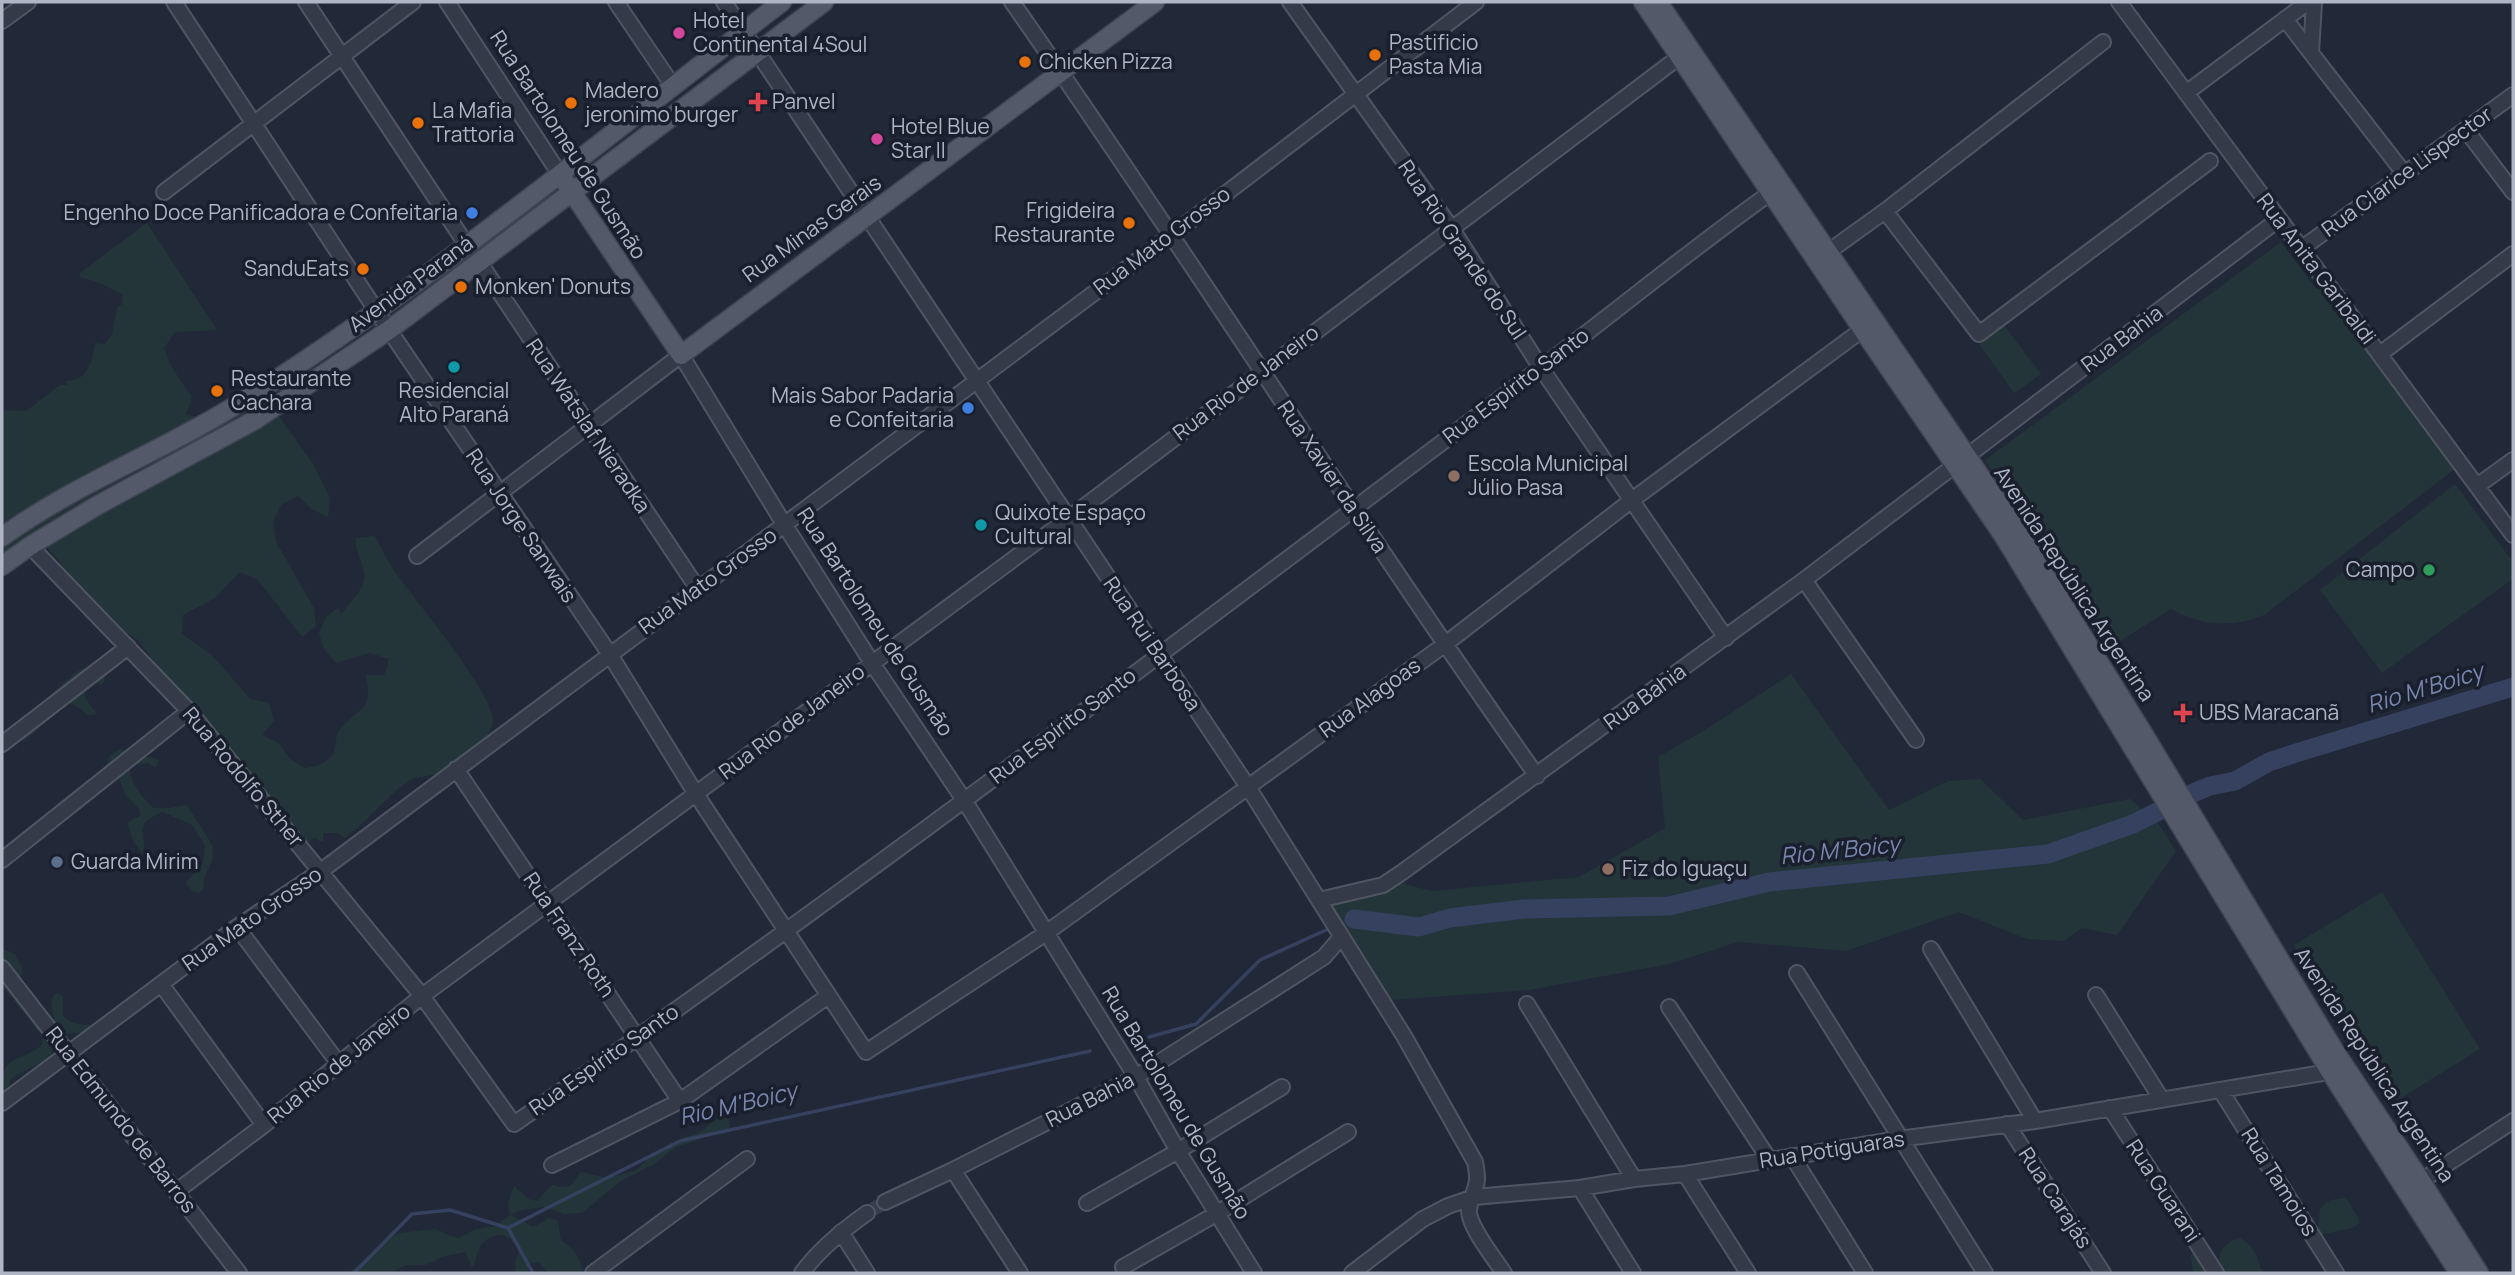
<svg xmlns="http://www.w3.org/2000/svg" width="2515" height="1275" font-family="Manrope,sans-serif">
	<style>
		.green { fill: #24353a }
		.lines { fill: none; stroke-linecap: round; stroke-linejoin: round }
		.stream { stroke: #35415f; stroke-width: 3.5 }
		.river { stroke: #35415f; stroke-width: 19 }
		.minor-tunnel { stroke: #363d4d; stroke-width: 14; stroke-dasharray: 14 7; stroke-linecap: butt }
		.minor-casing { stroke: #4f5563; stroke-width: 18 }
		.major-casing { stroke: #3e4352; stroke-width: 21 }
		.minor { stroke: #353a49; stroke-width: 14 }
		.major { stroke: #535969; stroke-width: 18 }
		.hotel-dot { fill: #d1479c; stroke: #1a1f2d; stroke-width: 2.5 }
		.food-dot { fill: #e8710a; stroke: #1a1f2d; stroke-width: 2.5 }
		.health-dot { fill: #e0444e; stroke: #1a1f2d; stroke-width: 2.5 }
		.shop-dot { fill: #3f7fe0; stroke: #1a1f2d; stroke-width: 2.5 }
		.culture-dot { fill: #0f9aa8; stroke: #1a1f2d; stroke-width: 2.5 }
		.education-dot { fill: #8d6e63; stroke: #1a1f2d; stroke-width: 2.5 }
		.leisure-dot { fill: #2e9e5b; stroke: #1a1f2d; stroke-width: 2.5 }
		.service-dot { fill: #5c6f8a; stroke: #1a1f2d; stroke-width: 2.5 }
		.labels { text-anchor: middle; stroke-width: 7; stroke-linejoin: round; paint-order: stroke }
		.poi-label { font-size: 21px; fill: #afb5c5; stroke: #1a1f2d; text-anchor: start }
		.street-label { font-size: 21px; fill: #afb5c5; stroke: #1a1f2d }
		.water-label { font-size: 23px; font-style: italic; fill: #7886ad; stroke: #1a1f2d }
	</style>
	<rect width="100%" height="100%" fill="#212838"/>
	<path class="green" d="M147,223L217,330L175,332L164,348L171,366L192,397L186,415L224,420L265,397L313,464L330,498L328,517L312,509L298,496L281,505L273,522L276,542L314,608L316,626L302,637L258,580L240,572L215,598L183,615L182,634L212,655L250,699L269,703L274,721L262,735L279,743L290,759L305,768C318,766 333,762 335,747C337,741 335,736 339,731C358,705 374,715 366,675H385L389,659L370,653L336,663L324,649L319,633L326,617L338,608L342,614C347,604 357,597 362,587C370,569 354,555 356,538L374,536C382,547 387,561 395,572C412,596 499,700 493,723C489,741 456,766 439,773C430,777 418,775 409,781C385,797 368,821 345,838L337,833H323V842L314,838L307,844L296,835L153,666L149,655L138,640L112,623L66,574L60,562L40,540L2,560V410L26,411L60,385H68L66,382C69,380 73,380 77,379C89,375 94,354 95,343L105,344C116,334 113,320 118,306L123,304L122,294L102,284L80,277V273Z
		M2281,242L2316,289L2321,286L2455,469L2264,615C2232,628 2201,626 2171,609L2106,650L1985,460Z
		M2004,325L2041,374L2014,393L1979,344Z
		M2455,484L2513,562V579L2382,673L2320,590Z
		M98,664L108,667L103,684L91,682L85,689V698L97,714L88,715L75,705L65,702C50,714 38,734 22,741L16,735C36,712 67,668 98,664Z
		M1791,674L1889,810L1948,781L1980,779L2023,820L2130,799L2158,823L2176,851L2117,935L2082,928L2064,941L2027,939L1959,912L1846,951L1738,942L1669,964L1529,990L1391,1000L1330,905L1400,883L1432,891L1579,877L1665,828L1658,757L1705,730Z
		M120,749L159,760L156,767L148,763L130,766C128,779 143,800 154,808H169L187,805L213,846L212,862L205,875L203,890L199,893L191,890L186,882L203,864L205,845L192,825L163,812C131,824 148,833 143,855C135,844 129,835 128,822L140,816V810L125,795L119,777L107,765L109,756Z
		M2382,892L2480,1049L2390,1105L2294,945Z
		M2,949L15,954L21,965L23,974L15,979L48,1027L55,1021L51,1004L54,993L63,996V1016C74,1025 84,1026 98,1025L112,1012H121L124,1020L117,1027L92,1038L85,1032L58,1035L53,1043L52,1053L45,1060L12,1078L4,1096L2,1095C2,1051 13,1067 42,1045L43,1037L2,986Z
		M721,1115L729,1119L730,1129L676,1147L654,1164L619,1182L582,1213L564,1214L546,1207L536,1208L518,1211L511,1215L534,1227L549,1218L558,1221L561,1240C572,1247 583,1259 582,1273H549L538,1262L530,1264L527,1273H516L515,1261L519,1253C513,1233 493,1228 480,1247C476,1253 477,1261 472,1268L465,1252L442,1257L425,1265H406L390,1273H349L390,1237L399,1233L436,1229L450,1236L459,1238L476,1229L496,1226L510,1215L508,1203L514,1186L528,1199L537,1201L550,1187L554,1185L558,1187L570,1186L581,1172L608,1178L635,1171L656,1152L671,1143L701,1132Z
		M2345,1198L2349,1201C2352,1211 2359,1216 2360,1223L2352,1228L2320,1235L2318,1231L2320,1208L2330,1200Z
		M2240,1238C2256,1246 2257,1259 2263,1273H2222C2215,1256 2222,1242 2240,1238Z
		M2197,1249L2211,1273H2193L2191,1257L2192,1252Z"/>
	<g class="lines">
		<path class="stream" d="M1149,1037L1196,1024L1260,960L1326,930
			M508,1228L533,1273
			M354,1273L412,1214L450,1210L508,1228L680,1141L1090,1051"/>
		<path class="river" d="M2193,793L2210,786L2235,781L2269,762L2296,753L2513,687
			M1354,919L1419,927L1450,918L1524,909L1669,906L1769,882L2048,854L2133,824L2159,811"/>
		<path class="minor-tunnel" d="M867,1213L885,1202"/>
		<g class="minor-casing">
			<path id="minor" d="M174,2L389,330L609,653L696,794L866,1052L1046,933L1248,787L1444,645L1632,500L1870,324
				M306,2L466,244
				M447,2L559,173
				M616,2L673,86
				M724,2L1248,787L1404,1036L1475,1162C1481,1189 1472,1188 1469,1210C1468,1226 1495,1259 1504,1273
				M1012,2C1191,257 1357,522 1537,776
				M1290,2L1452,229L1541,368L1726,638
				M2119,2L2513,535
				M2314,2L2311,53L2404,173
				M2285,19L2311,53
				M2,21L28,2
				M2186,93L2308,2
				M2466,130L2513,192
				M164,192L413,2
				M1885,211L1979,334L2210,161
				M2301,249L2513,95
				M1828,252L1885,211L2103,42
				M480,263L698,589
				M2380,354L2513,254
				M2477,486L2513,460
				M30,546L189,711L422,996L514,1124C862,882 1200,625 1538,370C1618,310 1695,246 1777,188
				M417,556L681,355L784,524L872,663L964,800L1136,1077L1178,1151L1254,1273
				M1804,580L1916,740
				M2,744L128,647
				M456,769L680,1101
				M2,860L189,711
				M1319,900L1383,885L1401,873L1804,580L2279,219
				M237,927L339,1064
				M1931,949L2035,1121
				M2,968L239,1273
				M1797,973L1985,1273
				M161,984L264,1125
				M2096,995L2162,1100
				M1527,1004L1634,1179
				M1669,1007L1769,1159
				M2221,1091L2336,1273
				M2,1103L237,927L321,871L1173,234L1476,2
				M2110,1108L2216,1273
				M2007,1124L2103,1273
				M1792,1156L1865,1273
				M552,1165L680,1101L828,996
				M953,1170L1020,1273
				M1685,1174L1748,1273
				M2421,1181L2513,1121
				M1580,1188L1633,1273
				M177,1191L264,1125L422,996L1069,518L1687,51
				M885,1202L953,1170L1136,1077L1324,957L1341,937
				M1087,1203L1178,1151L1282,1087
				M841,1232L867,1273
				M1123,1267L1216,1214L1348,1132
				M593,1273L747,1159
				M802,1273C819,1249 843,1230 867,1213
				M1352,1273L1423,1219L1448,1206L1474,1197L1580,1188L1634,1179L1685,1174L1899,1139L2035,1121L2340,1070"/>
		</g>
		<g class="major-casing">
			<path id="major" d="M1643,2L1871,342L2003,535L2331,1073L2459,1273
				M1658,2L2015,527L2143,733L2334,1050L2421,1181L2479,1273
				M566,183L681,355L1155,2
				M2,537C76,483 164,451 241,402C430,283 605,137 782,2
				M2,566L30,546L98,505L255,420L389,330L824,2"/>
		</g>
		<use href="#minor" class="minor"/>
		<use href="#major" class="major"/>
	</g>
	<g class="hotel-dot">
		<circle cx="679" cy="33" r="7"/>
		<circle cx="877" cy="139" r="7"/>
	</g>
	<g class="food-dot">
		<circle cx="1375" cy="55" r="7"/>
		<circle cx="1025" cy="62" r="7"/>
		<circle cx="571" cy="103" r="7"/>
		<circle cx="418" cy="123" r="7"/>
		<circle cx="1129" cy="223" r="7"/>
		<circle cx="363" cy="269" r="7"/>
		<circle cx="461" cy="287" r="7"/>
		<circle cx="217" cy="391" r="7"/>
	</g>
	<g class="health-dot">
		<path d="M754.5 91.5h7v7h7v7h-7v7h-7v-7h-7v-7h7z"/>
		<path d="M2179.5 702.5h7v7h7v7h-7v7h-7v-7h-7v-7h7z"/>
	</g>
	<g class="shop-dot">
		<circle cx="472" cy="213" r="7"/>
		<circle cx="968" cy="408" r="7"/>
	</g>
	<g class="culture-dot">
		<circle cx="454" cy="367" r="7"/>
		<circle cx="981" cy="525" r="7"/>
	</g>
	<g class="education-dot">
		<circle cx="1454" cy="476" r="7"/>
		<circle cx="1608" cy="869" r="7"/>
	</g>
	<circle class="leisure-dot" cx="2429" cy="570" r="7"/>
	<circle class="service-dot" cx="57" cy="862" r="7"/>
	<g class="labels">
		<g class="poi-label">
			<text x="693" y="28">Hotel<tspan x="693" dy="24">Continental 4Soul</tspan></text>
			<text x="1389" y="50">Pastificio<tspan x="1389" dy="24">Pasta Mia</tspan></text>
			<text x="1039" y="69">Chicken Pizza</text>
			<text x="585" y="98">Madero<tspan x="585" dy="24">jeronimo burger</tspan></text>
			<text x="772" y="109">Panvel</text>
			<text x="432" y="118">La Mafia<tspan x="432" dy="24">Trattoria</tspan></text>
			<text x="891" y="134">Hotel Blue<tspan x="891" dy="24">Star II</tspan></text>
			<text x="1115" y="218" text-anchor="end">Frigideira<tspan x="1115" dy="24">Restaurante</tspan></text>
			<text x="458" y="220" text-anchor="end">Engenho Doce Panificadora e Confeitaria</text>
			<text x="349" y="276" text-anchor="end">SanduEats</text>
			<text x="475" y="294">Monken' Donuts</text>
			<text x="231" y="386">Restaurante<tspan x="231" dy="24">Cachara</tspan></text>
			<text x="454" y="398" text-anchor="middle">Residencial<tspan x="454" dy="24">Alto Paraná</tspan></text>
			<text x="954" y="403" text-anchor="end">Mais Sabor Padaria<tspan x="954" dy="24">e Confeitaria</tspan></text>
			<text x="1468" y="471">Escola Municipal<tspan x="1468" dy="24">Júlio Pasa</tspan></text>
			<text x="995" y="520">Quixote Espaço<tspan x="995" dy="24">Cultural</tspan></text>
			<text x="2415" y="577" text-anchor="end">Campo</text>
			<text x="2199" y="720">UBS Maracanã</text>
			<text x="71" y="869">Guarda Mirim</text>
			<text x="1622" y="876">Fiz do Iguaçu</text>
		</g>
		<g class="street-label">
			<text transform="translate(568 145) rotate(57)" y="7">Rua Bartolomeu de Gusmão</text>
			<text transform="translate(2407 172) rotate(-36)" y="7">Rua Clarice Lispector</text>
			<text transform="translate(812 229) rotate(-36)" y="7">Rua Minas Gerais</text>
			<text transform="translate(1162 241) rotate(-37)" y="7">Rua Mato Grosso</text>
			<text transform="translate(1462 250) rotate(56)" y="7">Rua Rio Grande do Sul</text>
			<text transform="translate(2316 269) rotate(53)" y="7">Rua Anita Garibaldi</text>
			<text transform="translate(411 284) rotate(-36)" y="7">Avenida Paraná</text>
			<text transform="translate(2122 339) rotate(-37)" y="7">Rua Bahia</text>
			<text transform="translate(1246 383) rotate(-37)" y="7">Rua Rio de Janeiro</text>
			<text transform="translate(1516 386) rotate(-37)" y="7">Rua Espírito Santo</text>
			<text transform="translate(588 426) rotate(56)" y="7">Rua Watslaf Nieradka</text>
			<text transform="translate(1332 477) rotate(56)" y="7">Rua Xavier da Silva</text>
			<text transform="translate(521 526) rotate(56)" y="7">Rua Jorge Sanwais</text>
			<text transform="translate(708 581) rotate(-36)" y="7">Rua Mato Grosso</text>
			<text transform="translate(2074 584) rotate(57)" y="7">Avenida República Argentina</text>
			<text transform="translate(875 622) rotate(57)" y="7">Rua Bartolomeu de Gusmão</text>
			<text transform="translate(1152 644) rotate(56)" y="7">Rua Rui Barbosa</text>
			<text transform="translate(1645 697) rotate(-36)" y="7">Rua Bahia</text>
			<text transform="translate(1370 698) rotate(-36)" y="7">Rua Alagoas</text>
			<text transform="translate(792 722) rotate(-37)" y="7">Rua Rio de Janeiro</text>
			<text transform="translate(1063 726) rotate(-37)" y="7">Rua Espírito Santo</text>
			<text transform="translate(243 777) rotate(50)" y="7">Rua Rodolfo Sther</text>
			<text transform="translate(252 919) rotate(-35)" y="7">Rua Mato Grosso</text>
			<text transform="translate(569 935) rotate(56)" y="7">Rua Franz Roth</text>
			<text transform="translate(604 1060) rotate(-35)" y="7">Rua Espírito Santo</text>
			<text transform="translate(339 1064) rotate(-39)" y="7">Rua Rio de Janeiro</text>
			<text transform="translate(2374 1065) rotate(57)" y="7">Avenida República Argentina</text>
			<text transform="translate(1090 1100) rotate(-27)" y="7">Rua Bahia</text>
			<text transform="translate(1176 1103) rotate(59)" y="7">Rua Bartolomeu de Gusmão</text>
			<text transform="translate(121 1120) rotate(52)" y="7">Rua Edmundo de Barros</text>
			<text transform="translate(1832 1150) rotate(-9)" y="7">Rua Potiguaras</text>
			<text transform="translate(2279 1182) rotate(58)" y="7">Rua Tamoios</text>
			<text transform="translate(2163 1191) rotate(57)" y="7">Rua Guarani</text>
			<text transform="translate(2055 1198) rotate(57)" y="7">Rua Carajás</text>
		</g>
		<g class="water-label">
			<text transform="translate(2425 688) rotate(-17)" y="8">Rio M'Boicy</text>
			<text transform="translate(1840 850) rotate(-6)" y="8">Rio M'Boicy</text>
			<text transform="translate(738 1104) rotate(-13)" y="8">Rio M'Boicy</text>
		</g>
	</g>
	<rect width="2515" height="1275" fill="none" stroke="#afb5c5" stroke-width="7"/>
</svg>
